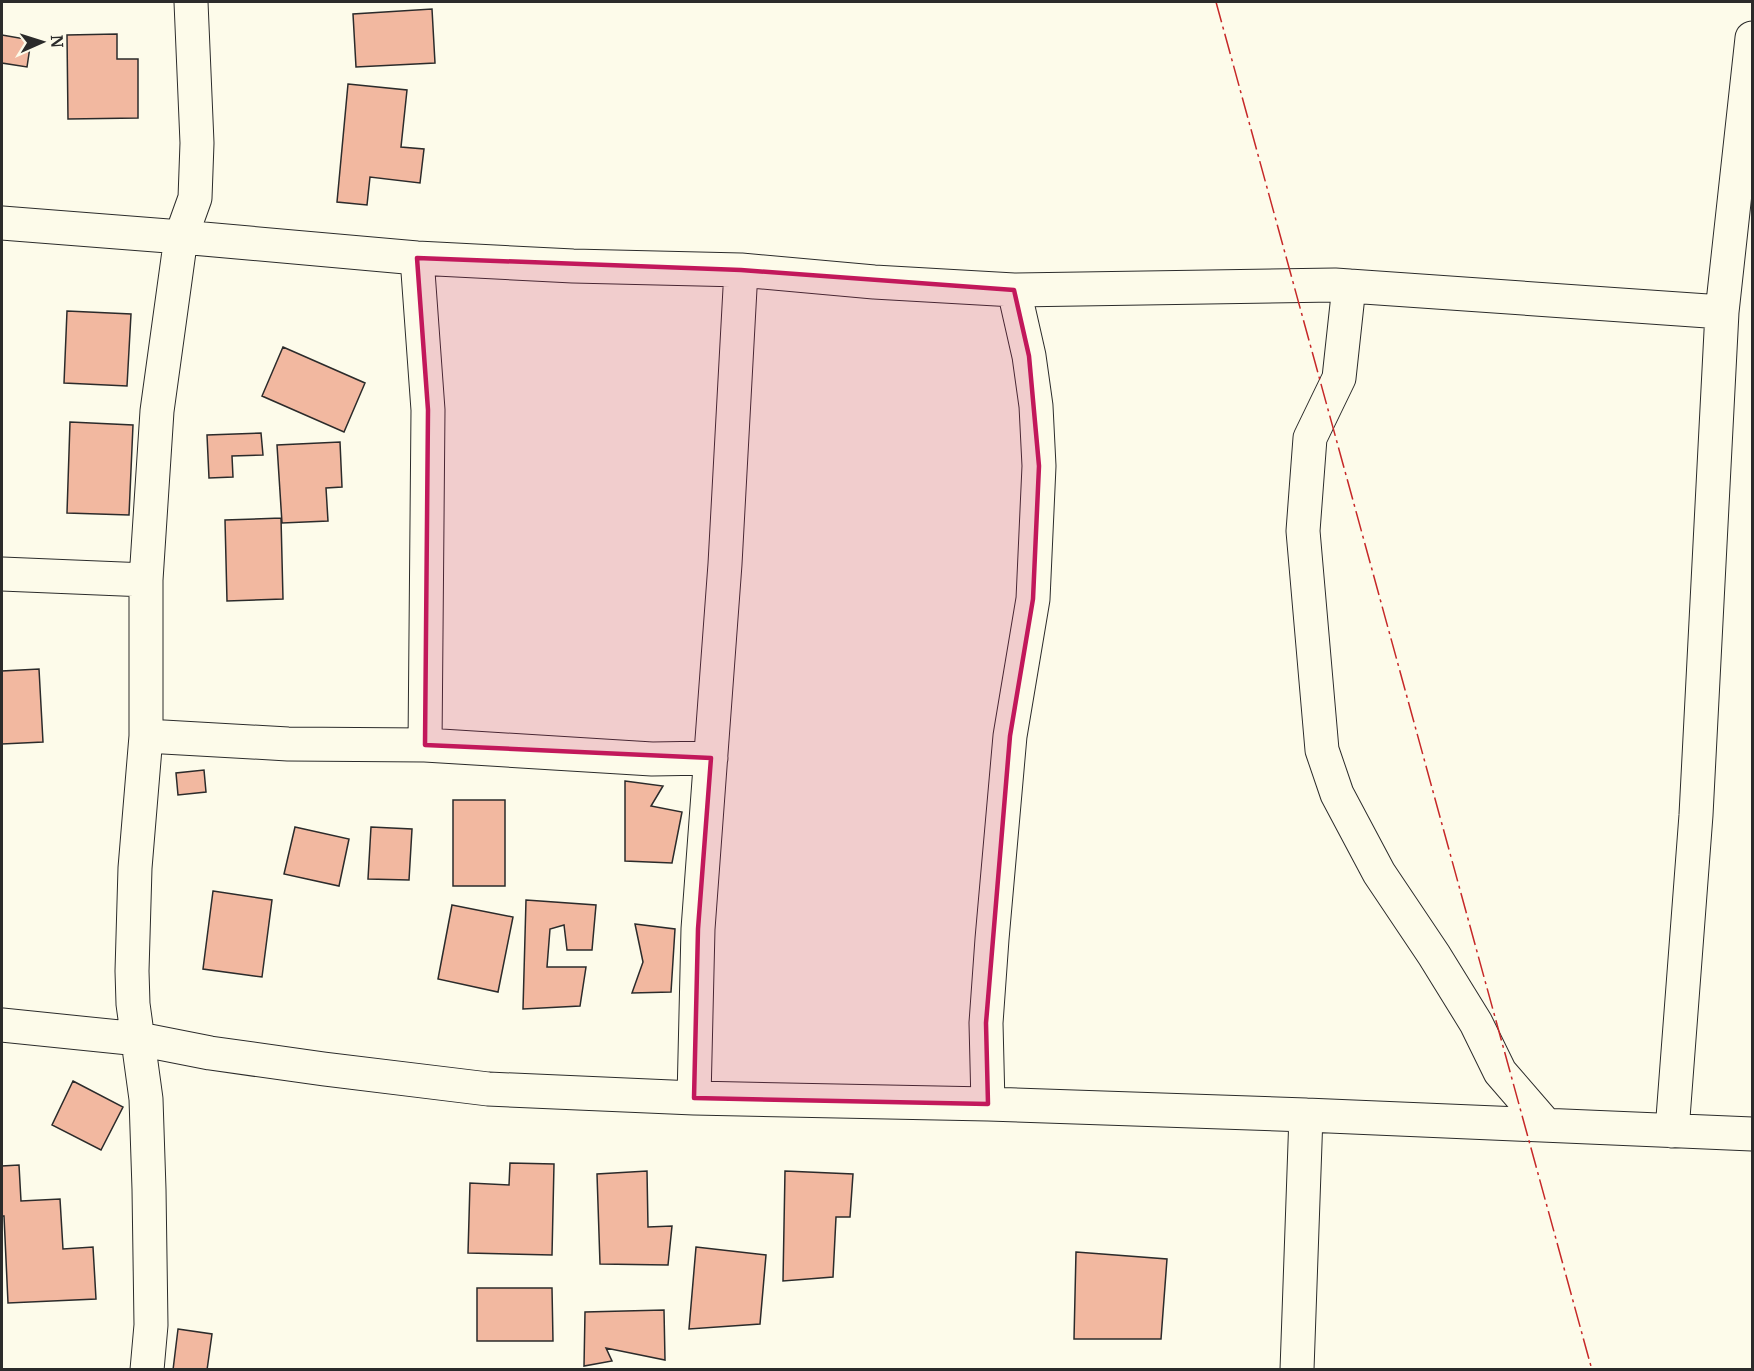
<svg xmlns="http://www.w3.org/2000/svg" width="1754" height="1371" font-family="Merriweather,serif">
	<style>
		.building { fill: #f2b8a0; stroke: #2b2b2b; stroke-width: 1.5 }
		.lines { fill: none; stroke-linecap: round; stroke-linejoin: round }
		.minor-casing { stroke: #2b2b2b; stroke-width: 35 }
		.minor { stroke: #fdfbea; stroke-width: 33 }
		.power { stroke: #c62828; stroke-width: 1.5; stroke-dasharray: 21 4.5 3 4.5; stroke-linecap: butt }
		.marked { fill: #c2185b; fill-opacity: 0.2; stroke: #c2185b; stroke-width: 4.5; stroke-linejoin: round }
	</style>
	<rect width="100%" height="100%" fill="#fdfbea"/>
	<path class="building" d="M432,9L435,63L356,67L353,14Z
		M117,34V59H138V118L68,119L67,35Z
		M2,35L31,40L27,67L2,63Z
		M348,84L407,90L401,147L424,149L420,183L370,177L367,205L337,202Z
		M67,311L131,314L127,386L64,383Z
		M283,347L365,383L344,432L262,396Z
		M70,422L133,425L129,515L67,513Z
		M261,433L263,455L232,456L233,477L209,478L207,435Z
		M340,442L342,487L326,488L328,521L282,523L277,445Z
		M281,518L283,599L227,601L225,520Z
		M39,669L43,742L2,744V671Z
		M204,770L206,792L178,795L176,773Z
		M625,781L663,786L651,806L682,812L672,863L625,861Z
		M453,800H505V886H453Z
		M295,827L349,839L339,886L284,874Z
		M371,827L412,829L409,880L368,879Z
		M213,891L272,900L262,977L203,969Z
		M526,900L596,905L592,950H567L564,925L550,929L547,967H586L580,1006L523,1009Z
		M452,905L513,917L498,992L438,979Z
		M635,924L675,929L671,992L632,993L643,962Z
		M73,1081L123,1107L101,1150L52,1125Z
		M510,1163L554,1164L552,1255L468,1253L470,1183L509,1185Z
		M19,1165L21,1201L60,1199L63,1249L93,1247L96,1299L8,1303L4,1216H2V1166Z
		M647,1171L648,1227L672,1226L668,1265L600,1264L597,1174Z
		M785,1171L853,1174L850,1217H836L833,1277L783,1281Z
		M696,1247L766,1255L760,1324L689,1329Z
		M1076,1252L1167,1259L1161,1339H1074Z
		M477,1288H552L553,1341H477Z
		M664,1310L665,1360L606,1348L612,1361L584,1366L585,1312Z
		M178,1329L212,1334L207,1370H173Z"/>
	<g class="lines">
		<g class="minor-casing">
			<path id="minor" d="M2,223L181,237L417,258L573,266L741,270L874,282L1014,290L1335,285L1722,312
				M417,258L428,410L425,745
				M1349,286L1339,378L1310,438L1303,531L1322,750L1337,794L1379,873L1434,955L1476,1023L1500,1072L1545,1124
				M2,574L146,580
				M146,736L288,744L425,745L652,759L711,758
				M2,1025L139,1039L210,1053L324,1069L488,1089L694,1098L988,1104L1306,1115L1752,1134
				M694,1098L698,929L725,564L741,270
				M988,1104L986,1023L992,939L1010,736L1033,599L1039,466L1036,406L1029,356L1014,290
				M1672,1131L1696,815L1722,312L1752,38
				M147,1370L151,1325L149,1189L146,1099L133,1004L132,971L135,868L146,736V580L157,411L181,237L195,198L197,143L191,2
				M1297,1370L1306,1115"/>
		</g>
		<use href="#minor" class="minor"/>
		<path class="power" d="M1216,2L1592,1370"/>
	</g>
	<path class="marked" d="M417,258L741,270L1014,290L1029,356L1039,466L1033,599L1010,736L986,1023L988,1104L694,1098L698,929L711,758L425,745L428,410Z"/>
	<rect width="1754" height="1371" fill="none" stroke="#2b2b2b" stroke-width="6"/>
	<g transform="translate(42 42) rotate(87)" stroke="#fdfbea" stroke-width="4.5" paint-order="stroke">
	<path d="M0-4.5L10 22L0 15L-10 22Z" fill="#2b2b2b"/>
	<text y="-9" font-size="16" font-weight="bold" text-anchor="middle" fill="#2b2b2b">N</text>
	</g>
</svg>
